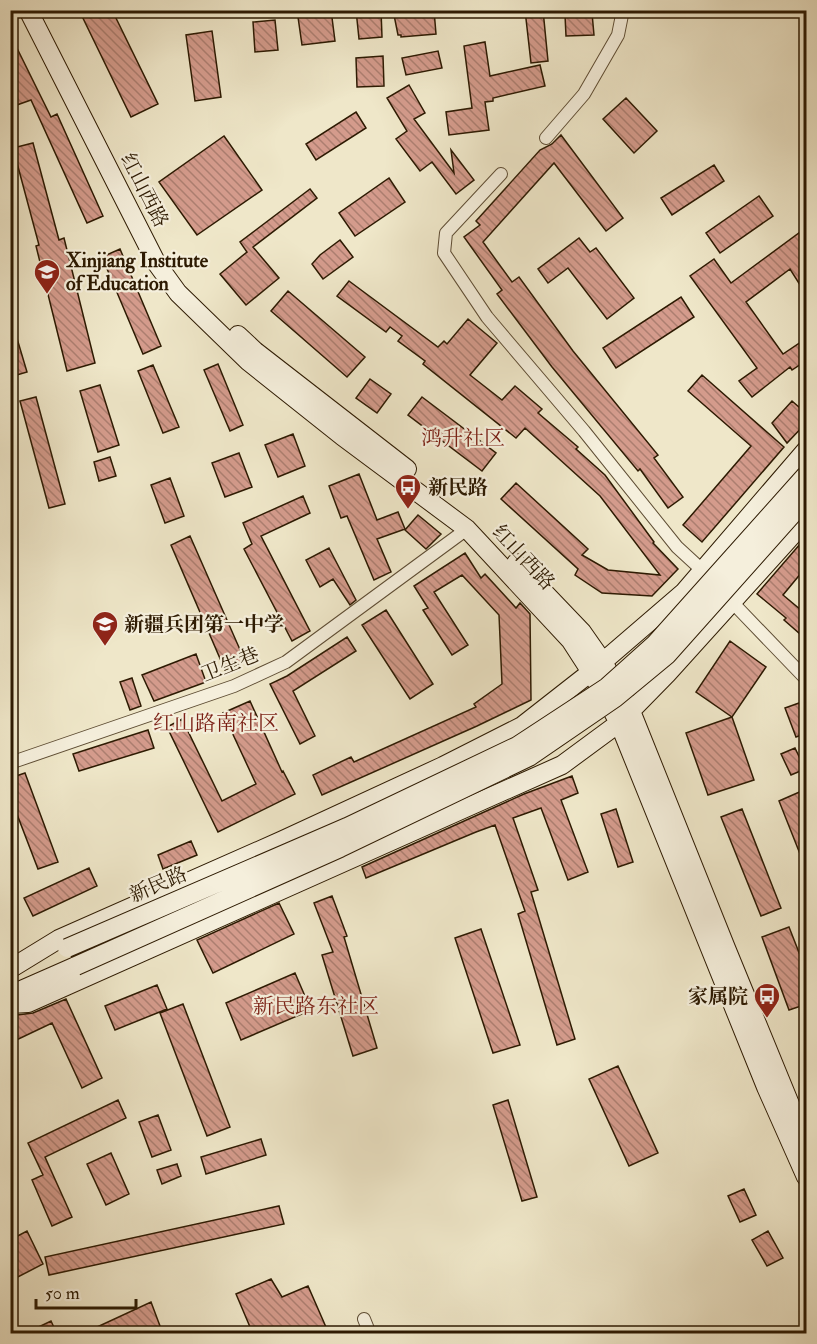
<svg xmlns="http://www.w3.org/2000/svg" width="817" height="1344" font-family="'IM FELL Double Pica','Noto Serif SC',serif">
	<style>
		.building { fill: url(#building-back-hatch); stroke: #2d1a02; stroke-width: 1.5 }
		.lines { fill: none; stroke-linecap: round; stroke-linejoin: round }
		.street-casing { stroke: #5e4d34; stroke-width: 14 }
		.secondary-casing { stroke: #2d1a02; stroke-width: 20 }
		.street { stroke: #f5efdc; stroke-width: 12 }
		.secondary { stroke: #f5efdc; stroke-width: 18 }
		.secondary-bridge-casing { stroke: #2d1a02; stroke-width: 20; stroke-linecap: butt }
		.secondary-bridge { stroke: #f5efdc; stroke-width: 18 }
		.labels { text-anchor: middle; stroke-width: 4.5; stroke-linejoin: round; paint-order: stroke }
		.street-label { font-size: 20px; fill: #2d1a02; stroke: #f5efdc }
		.poi-label { font-size: 20px; font-weight: bold; fill: #2d1a02; stroke: #f5efdc; text-anchor: start }
		.neighbourhood-label { font-size: 21px; fill: #7a1f14; stroke: #f5efdc }
	</style>
	<defs>
		<pattern id="building-back-hatch" width="6" height="6" patternUnits="userSpaceOnUse" patternTransform="scale(1.5)"><rect width="6" height="6" fill="#d49b8c"/><path d="M-1 5l2 2M0 0l6 6M5-1l2 2" fill="none" stroke="#ac7e70"/></pattern>
	</defs>
	<rect width="100%" height="100%" fill="#efe7c9"/>
	<filter id="stains"><feTurbulence type="fractalNoise" baseFrequency=".00333" numOctaves="4"/><feColorMatrix values="0 0 0 0 .2 0 0 0 0 .09 0 0 0 0 .02 0 0 0 .5 -.17"/></filter>
	<radialGradient id="worn" r=".72"><stop offset=".6" stop-color="#630" stop-opacity="0"/><stop offset="1" stop-color="#630" stop-opacity=".3"/></radialGradient>
	<path class="building" d="M79,10H112L158,104L131,117Z
		M297,10H331L335,41L302,45Z
		M356,10H381L382,37L359,39Z
		M393,10H434L436,34L401,37V35H398Z
		M525,10H543L548,61L531,63Z
		M592,13L594,35L566,36L565,15Z
		M275,20L278,50L255,52L253,22Z
		M212,31L221,97L195,101L186,35Z
		M10,34L51,117L57,114L103,216L87,223L31,100L14,106L10,98Z
		M485,42L490,76L540,65L545,86L493,98V101L485,102L489,130L449,135L446,112L472,108L464,46Z
		M438,51L442,68L406,75L402,58Z
		M383,56L384,86L357,87L356,58Z
		M409,85L425,113L414,119L454,173L451,150L474,180L456,194L432,162L420,171L396,139L407,131L387,98Z
		M626,98L657,131L634,153L603,119Z
		M356,112L366,128L316,160L306,144Z
		M561,135L623,218L606,231L554,163L483,242L512,282L519,277L573,351L658,455L654,458L683,497L668,508L640,469L638,471L552,367L497,294L502,290L464,237L480,225L476,221L540,150L552,144Z
		M224,136L262,190L197,235L159,182Z
		M33,143L59,240L64,238L95,363L67,371L36,246L39,245L13,148Z
		M714,165L724,181L672,215L661,198Z
		M389,178L405,202L355,236L339,213Z
		M310,189L317,198L253,247L279,278L246,305L220,274L247,252L240,242Z
		M759,196L773,216L720,253L706,233Z
		M807,227V296L790,269L746,302L783,354L807,338V360L792,370L790,367L752,397L739,381L757,368L690,276L714,259L731,283Z
		M579,238L590,252L596,248L634,298L607,319L568,268L548,283L538,269Z
		M340,240L353,257L323,279L312,264L320,255Z
		M120,249L161,346L143,354L102,257Z
		M349,281L438,347L444,341L447,344L468,319L497,343L470,375L502,400L515,386L542,409L538,413L578,447L576,449L605,475L654,542L653,543L678,569L652,596L602,593L575,575L578,569L501,499L516,483L588,549L582,555L608,570L660,575L600,496L525,428L516,438L423,364L425,361L398,341L402,336L390,327L386,332L337,296Z
		M288,291L365,357L347,377L271,311Z
		M681,297L694,317L616,368L603,348Z
		M10,325H13L27,372L10,377Z
		M218,364L243,425L230,431L204,370Z
		M153,365L179,427L163,433L138,371Z
		M702,375L784,447L702,542L683,525L751,446L688,391Z
		M370,379L391,394L377,413L356,398Z
		M100,385L119,445L98,452L80,391Z
		M36,397L65,504L49,508L20,401Z
		M422,397L496,453L482,471L408,415Z
		M792,401L807,414V422L787,443L772,423Z
		M293,434L305,466L278,477L265,445Z
		M239,453L252,487L225,497L212,463Z
		M110,457L116,476L99,481L94,462Z
		M359,474L377,520L398,512L405,529L377,539L391,572L374,580L347,516L341,518L329,486Z
		M170,478L184,516L165,523L151,485Z
		M303,496L310,513L261,536L310,631L292,641L244,549L252,544L243,523Z
		M418,515L441,534L426,549L405,530Z
		M190,536L245,661L225,670L171,545Z
		M807,536V566L783,595L807,615V640L784,620L786,618L757,594Z
		M329,548L356,600L350,605L333,579L320,587L306,560Z
		M465,553L481,578L485,574L516,608L520,603L530,614L531,700L477,726L322,795L313,775L351,757L354,762L476,707L474,704L502,684L499,615L462,575L434,592L468,645L452,655L423,610L428,608L414,586Z
		M386,610L433,684L410,699L362,625Z
		M347,637L356,651L293,691L315,736L300,744L270,684L287,676Z
		M730,641L766,667L732,717L696,692Z
		M196,654L206,682L154,701L142,675Z
		M132,678L141,706L130,710L120,682Z
		M250,701L282,772L283,771L295,794L218,832L167,727L182,719L222,801L256,784L223,713Z
		M799,703L807,724V733L796,737L785,708Z
		M732,717L754,780L708,795L686,733Z
		M148,730L154,748L79,771L73,754Z
		M795,748L805,769L791,775L781,754Z
		M25,773L58,862L38,869L10,796V778Z
		M572,776L578,793L561,800L588,872L568,880L541,808L513,818L538,890L531,892L575,1039L557,1045L518,914L525,911L495,825L476,832L366,878L362,867L524,794Z
		M804,790L807,796L806,869L779,801Z
		M616,809L633,862L618,867L601,814Z
		M742,809L781,908L761,916L721,817Z
		M191,841L197,855L163,869L158,855Z
		M89,868L97,886L33,916L24,898Z
		M332,896L347,936L344,937L377,1048L353,1056L322,955L333,952L314,903Z
		M279,903L294,934L213,973L197,940Z
		M789,927L807,973V1004L789,1010L762,937Z
		M481,929L520,1045L493,1053L455,938Z
		M295,973L311,1010L241,1040L226,1003Z
		M157,985L167,1009L115,1030L105,1006Z
		M66,999L102,1078L82,1088L52,1023L10,1043V1018L17,1015L33,1013Z
		M183,1004L230,1127L207,1136L160,1013Z
		M618,1066L658,1153L629,1166L589,1079Z
		M118,1100L126,1118L45,1157L72,1217L52,1226L32,1180L43,1175L28,1143Z
		M508,1100L537,1197L522,1201L493,1105Z
		M158,1115L171,1150L152,1157L139,1122Z
		M261,1139L266,1155L206,1174L201,1157Z
		M111,1153L129,1194L106,1205L87,1164Z
		M177,1164L181,1176L162,1184L157,1170Z
		M744,1189L756,1215L740,1222L728,1196Z
		M279,1206L284,1224L49,1275L45,1257Z
		M27,1231L43,1264L10,1281V1240Z
		M768,1231L783,1258L767,1266L752,1240Z
		M271,1279L282,1297L308,1286L329,1334H253L236,1294Z
		M151,1302L163,1334H82Z
		M51,1321L57,1334H24Z"/>
	<g class="lines">
		<g class="street-casing">
			<path id="street" d="M546,138L584,94L618,35L623,10
				M501,174L446,233L444,253L487,317L584,431L677,547L702,570
				M732,602L806,679
				M10,763L234,686L286,662L467,529
				M364,1319L370,1334"/>
		</g>
		<g class="secondary-casing">
			<path id="secondary" d="M28,10L157,264L178,293L249,362L342,436L467,529L571,641L591,672L619,723L766,1087L806,1177
				M238,335L255,351L407,469
				M516,563L582,632L603,662L631,711L726,948L806,1143
				M10,969L59,939L283,840L443,766L522,726L591,672L684,592L806,450
				M10,995L76,966
				M10,1004L28,1003L562,765L619,723L667,674L806,520"/>
		</g>
		<use href="#street" class="street"/>
		<use href="#secondary" class="secondary"/>
		<g class="secondary-bridge-casing">
			<path id="secondary-bridge" d="M67,948L347,827L517,746L607,687L655,644L806,475
				M76,966L340,848L529,757L615,698L667,655L806,499"/>
		</g>
		<use href="#secondary-bridge" class="secondary-bridge"/>
	</g>
	<defs>
		<g id="university-pin" transform="scale(1.35)"><path d="M0 17L-7.5 6A9.5 9.5 0 1 1 7.5 6Z" fill="#8f2418" stroke="#f5efdc"/><path d="M0-5L7-2L0 1L-7-2ZM-4 1L0 2.5L4 1V4Q0 6-4 4Z" fill="#fff"/></g>
		<g id="bus-pin" transform="scale(1.35)"><path d="M0 17L-7.5 6A9.5 9.5 0 1 1 7.5 6Z" fill="#8f2418" stroke="#f5efdc"/><path d="M-5-6H5V4H4V6H2V4H-2V6H-4V4H-5ZM-3.5-4V0h7V-4ZM-3.5 1.2v1.5H-2V1.2ZM2 1.2v1.5H3.5V1.2Z" fill="#fff"/></g>
		<g id="school-pin" transform="scale(1.35)"><path d="M0 17L-7.5 6A9.5 9.5 0 1 1 7.5 6Z" fill="#8f2418" stroke="#f5efdc"/><path d="M0-5L7-2L0 1L-7-2ZM-4 1L0 2.5L4 1V4Q0 6-4 4Z" fill="#fff"/></g>
	</defs>
	<g fill-rule="evenodd">
		<use href="#university-pin" x="47" y="272"/>
		<use href="#bus-pin" x="408" y="487"/>
		<use href="#school-pin" x="105" y="624"/>
		<use href="#bus-pin" x="767" y="996"/>
	</g>
	<g class="labels">
		<g class="street-label">
			<text transform="translate(145 190) rotate(63)" y="7">红山西路</text>
			<text transform="translate(524 557) rotate(47)" y="7">红山西路</text>
			<text transform="translate(230 664) rotate(-22)" y="7">卫生巷</text>
			<text transform="translate(158 884) rotate(-23)" y="7">新民路</text>
		</g>
		<g class="poi-label">
			<text x="66" y="267">Xinjiang Institute<tspan x="66" dy="23">of Education</tspan></text>
			<text x="428" y="494">新民路</text>
			<text x="124" y="631">新疆兵团第一中学</text>
			<text x="748" y="1003" text-anchor="end">家属院</text>
		</g>
		<g class="neighbourhood-label">
			<text x="463" y="445">鸿升社区</text>
			<text x="216" y="730">红山路南社区</text>
			<text x="316" y="1013">新民路东社区</text>
		</g>
	</g>
	<rect width="817" height="1344" fill="none" stroke="#efe7c9" stroke-width="36"/>
	<rect x="12" y="12" width="793" height="1320" fill="none" stroke="#2d1a02" stroke-width="3"/>
	<rect x="18" y="18" width="781" height="1308" fill="none" stroke="#2d1a02" stroke-width="1.5"/>
	<path d="M36 1299v9h100v-9" fill="none" stroke="#2d1a02" stroke-width="3"/>
	<text x="45" y="1299" font-size="18" fill="#2d1a02" stroke="#f5efdc" stroke-width="4.5" paint-order="stroke">50 m</text>
	<rect width="100%" height="100%" filter="url(#stains)"/>
	<rect width="100%" height="100%" fill="url(#worn)"/>
</svg>
